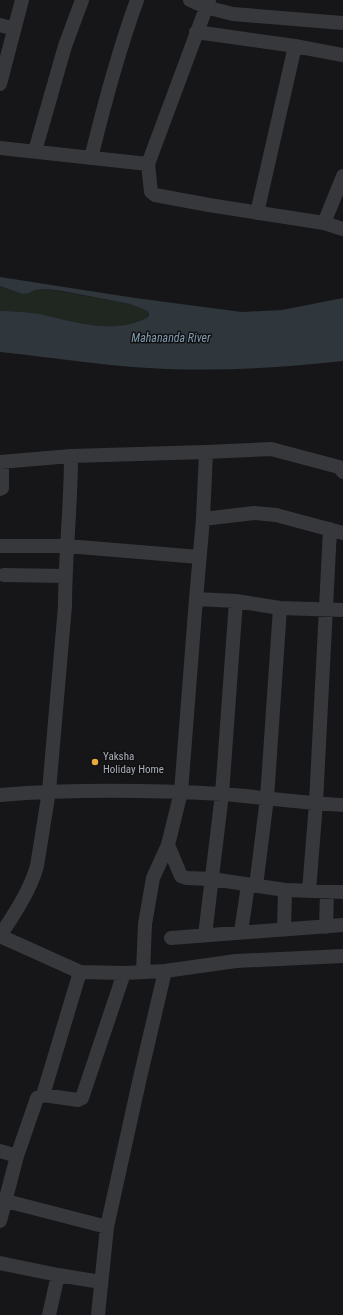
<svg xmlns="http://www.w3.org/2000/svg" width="343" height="1315" font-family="'Roboto Condensed',sans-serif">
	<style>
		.green { fill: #202721 }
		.water { fill: #2f373d }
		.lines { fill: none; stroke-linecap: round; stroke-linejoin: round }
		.minor { stroke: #37383c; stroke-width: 14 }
		.poi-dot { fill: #e9a93c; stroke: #111113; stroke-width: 1.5 }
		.labels { text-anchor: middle; stroke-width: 3; stroke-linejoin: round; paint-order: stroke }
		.poi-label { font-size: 11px; fill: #a8adb7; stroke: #111113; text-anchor: start }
		.water-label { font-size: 12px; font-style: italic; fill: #819cb0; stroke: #111113 }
	</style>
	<rect width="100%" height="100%" fill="#161618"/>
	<path class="green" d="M0,286L23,294L29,293L35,290L48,289L130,304L149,311L147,318C111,335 76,322 40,314C27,312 13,311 0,311Z"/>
	<path class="water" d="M0,277L135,298L242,312L282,310L343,298V361C279,368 213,372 148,368C99,365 49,357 0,352V311C13,311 27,312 40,314C76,322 111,335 147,318L149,315L148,311L130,304L62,291L48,289L35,290L29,293L23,294L0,286Z"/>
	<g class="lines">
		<path class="minor" d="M190,0L205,7L233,14L343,23
			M209,0L148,164L151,192L155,195L209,205L324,223L343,229
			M0,25L14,29
			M196,32L295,46L343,55
			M0,84L22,0
			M0,148L148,164
			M35,151L65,46L82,0
			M91,158C104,105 118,52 137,0
			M257,213L295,46
			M324,223L343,176
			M0,462L71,456L206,452L271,449L339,467L343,472
			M0,489L2,488V462
			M203,519L254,513L276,515L343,533
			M0,546H67L199,557
			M4,575L65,576
			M196,599L236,601L280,608L343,610
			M0,795C73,789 149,790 222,794C262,797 302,803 343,805
			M168,845L181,876L187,878L212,879L285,890L343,892
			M256,886L267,798L280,608
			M309,891L316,803L330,529
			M326,927L327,892
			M284,929L285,890
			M241,932L248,885
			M205,935L222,794L236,601
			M0,936C14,914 30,891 37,866L49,791L65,606C65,556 71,506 71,456
			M0,936L80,972L124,973L165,971L236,961L343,956
			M171,938L343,925
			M143,972L145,924L153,878L168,845L181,792L196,599L203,519L206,452
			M43,1095L80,972
			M0,1151L17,1156
			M6,1201L107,1227
			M0,1221L17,1156L37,1098L43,1095L78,1100L82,1098L124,973
			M0,1263L58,1275L101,1282
			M49,1315L58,1275
			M98,1315L107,1227L139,1082L165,971"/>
	</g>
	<circle class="poi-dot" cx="95" cy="762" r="4"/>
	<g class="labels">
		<g class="poi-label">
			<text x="103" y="760">Yaksha<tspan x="103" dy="13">Holiday Home</tspan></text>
		</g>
		<g class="water-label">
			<text x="171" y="342">Mahananda River</text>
		</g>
	</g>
</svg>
